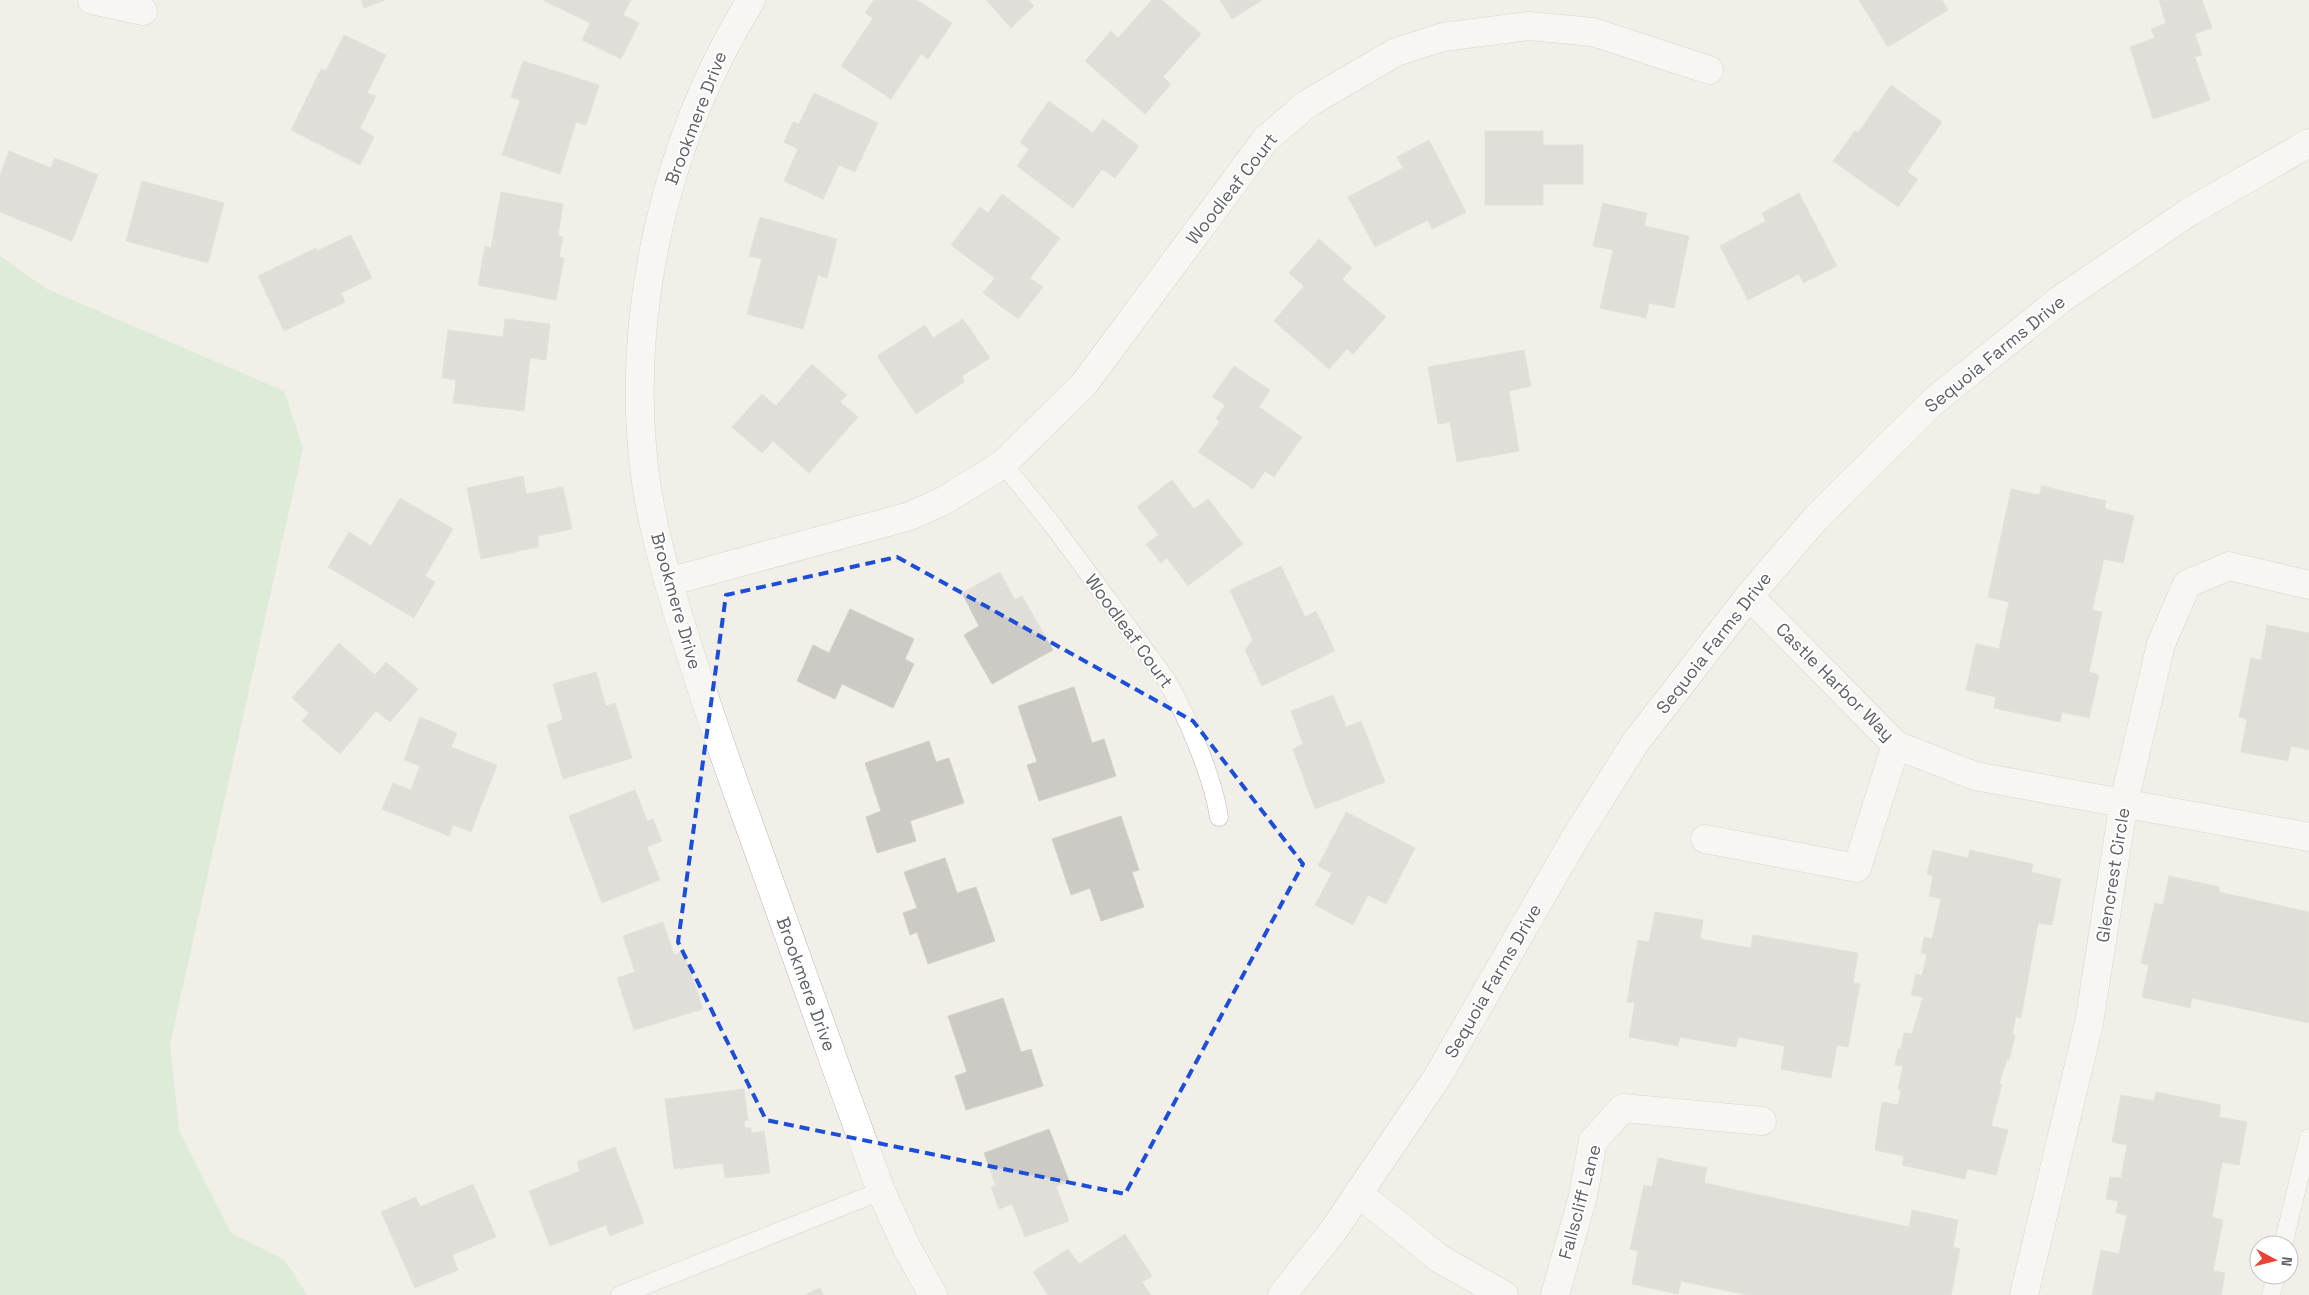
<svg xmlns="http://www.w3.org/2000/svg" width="2309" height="1295" font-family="'Space Grotesk',sans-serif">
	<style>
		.green { fill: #c5e8c5 }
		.building { fill: #cccac5; stroke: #d6d1c6 }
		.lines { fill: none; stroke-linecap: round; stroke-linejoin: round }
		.service-casing { stroke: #b5b8bc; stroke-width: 19 }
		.minor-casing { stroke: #b5b8bc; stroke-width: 29 }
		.tertiary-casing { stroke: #b5b8bc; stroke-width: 29 }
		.service { stroke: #fff; stroke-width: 18 }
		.minor { stroke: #fff; stroke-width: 28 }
		.tertiary { stroke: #fff; stroke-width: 28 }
		.marked { fill: none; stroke: #1d4ed8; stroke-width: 4; stroke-dasharray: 10 6; stroke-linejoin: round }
		.labels { text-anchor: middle; stroke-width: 4; stroke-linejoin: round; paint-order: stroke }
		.street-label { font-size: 18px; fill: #5f6368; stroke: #fff }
	</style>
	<rect width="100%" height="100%" fill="#f1efe8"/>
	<path class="green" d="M0,256L47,289L284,391L303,448L170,1044L179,1130L231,1233L285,1260L307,1295H0Z"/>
	<path class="building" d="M361,0H385L364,8Z
		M543,0H631L623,15L639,23L621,59L582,40L590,23Z
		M874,0H917L952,23L928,59L921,54L891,99L841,66L873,18L865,13Z
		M986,0H1029L1034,6L1011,28Z
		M1152,0H1162L1201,34L1163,77L1171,84L1145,114L1085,61L1111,31L1118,38Z
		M1220,0H1262L1232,19Z
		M1859,0H1942L1948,10L1888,47Z
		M2159,0H2202L2212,28L2195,34L2202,55L2195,57L2210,100L2153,119L2130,47L2155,38L2151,29L2166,23Z
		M344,35L386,55L367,93L376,96L360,128L374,137L360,165L291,130L321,69L326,71Z
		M523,61L599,85L586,125L576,122L560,174L502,155L520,100L511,97Z
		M1891,85L1942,122L1907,172L1918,179L1898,207L1833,161L1855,131L1858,133Z
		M814,93L878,123L855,172L839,165L823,199L784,181L798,149L784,142L793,122L799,124Z
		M1049,101L1093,133L1103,119L1139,146L1115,178L1102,169L1073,208L1017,166L1029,149L1020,142Z
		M1485,131H1543V145H1583V184H1543V205H1485Z
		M1429,140L1466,212L1432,229L1428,220L1375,247L1348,197L1403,168L1397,157Z
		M9,151L51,168L55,158L98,175L72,241L0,212V175Z
		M142,181L224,203L208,263L126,241Z
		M501,192L563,204L558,236L563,237L559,257L564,258L556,300L478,285L485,246L491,248Z
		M1799,193L1837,266L1803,283L1799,274L1748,300L1720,246L1766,221L1762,213Z
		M1002,194L1060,238L1030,278L1043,287L1018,319L983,293L995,278L951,245L980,207L988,213Z
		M1603,203L1647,213L1644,226L1689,236L1674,308L1649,303L1646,318L1600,308L1613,250L1593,246Z
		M760,217L837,239L827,278L818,275L803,329L747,314L762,259L749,256Z
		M351,235L372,278L341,293L345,302L284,331L258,276L316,248L317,251Z
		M1319,239L1352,268L1342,279L1386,317L1353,354L1347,349L1329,369L1274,321L1304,286L1289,273Z
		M505,319L550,324L546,360L530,358L524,411L453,403L456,380L442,378L448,330L503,337Z
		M963,319L990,358L962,376L964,382L916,414L877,356L925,325L933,338Z
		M1524,350L1531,386L1509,391L1519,451L1457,462L1450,422L1438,424L1428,367Z
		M812,364L847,395L840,402L858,417L809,473L773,441L762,453L732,427L762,394L776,406Z
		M1234,366L1270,390L1259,407L1302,437L1274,477L1265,471L1253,489L1198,452L1220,421L1216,419L1225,405L1212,397Z
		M523,476L526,494L563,487L572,529L538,536V547L481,559L467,488Z
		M1172,480L1194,509L1208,499L1243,544L1188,586L1167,558L1161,563L1146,544L1159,535L1137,507Z
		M2042,486L2106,501L2105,509L2134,516L2123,563L2104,559L2092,610L2102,612L2089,672L2099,675L2089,718L2062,712L2060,722L1994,708L1996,697L1966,690L1976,644L1999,649L2009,602L1988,597L2011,489L2039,495Z
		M400,498L453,529L425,576L435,582L414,618L328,567L349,532L371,546Z
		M1281,566L1305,617L1316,611L1335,651L1262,686L1245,650L1253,640L1230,590Z
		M1000,572L1015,600L1022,596L1053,650L992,684L964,635L979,626L962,593Z
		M850,609L914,639L905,659L914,664L893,708L842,684L835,699L797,681L813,645L829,653Z
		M2267,625L2309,633V750L2291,746L2288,761L2241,752L2247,719L2239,717L2251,658L2261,660Z
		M339,643L375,675L386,662L418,689L390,722L376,711L340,754L302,721L309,713L292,698Z
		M596,672L606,706L615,703L632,758L563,779L547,725L563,720L553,684Z
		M1074,687L1092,743L1104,739L1116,776L1039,801L1027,765L1037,762L1018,706Z
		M1333,695L1346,727L1361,721L1385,782L1315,809L1293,749L1303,744L1291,711Z
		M420,717L457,733L451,747L497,765L471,832L453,825L449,836L382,809L393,783L411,790L420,766L404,760Z
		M929,741L936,762L949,758L964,803L910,821L916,841L877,853L866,817L881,811L865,763Z
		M635,790L647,821L653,819L662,841L647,847L660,880L602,903L569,816Z
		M1346,812L1415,848L1386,904L1368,895L1353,925L1315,905L1332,873L1318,866Z
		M1121,816L1139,870L1132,872L1144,907L1101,921L1090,888L1071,895L1052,839Z
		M1933,850L1968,858L1970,850L2033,864L2031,872L2061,879L2052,925L2038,923L2021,1018L2016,1016L2012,1034L2015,1035L2009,1060L2007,1059L1999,1084H2002L1991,1126L2008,1130L1996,1175L1967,1169L1965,1179L1902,1165L1904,1156L1875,1150L1882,1102L1898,1105L1901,1090H1898L1903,1066L1895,1065L1898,1049H1901L1904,1033L1912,1034L1923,997L1911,995L1916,974L1922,976L1927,954L1921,953L1924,937L1932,939L1941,899L1929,896L1933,876L1927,874Z
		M945,858L957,893L976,887L995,941L928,964L917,932L910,935L903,913L917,908L904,872Z
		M2169,876L2219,887V892L2309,912V1023L2192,998L2190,1008L2142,997L2149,965L2141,963L2155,903L2163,905Z
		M1655,912L1703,920L1700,939L1751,948L1753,935L1858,953L1853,983L1860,984L1848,1047L1837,1045L1831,1078L1781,1069L1785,1046L1738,1037L1736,1047L1680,1037L1678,1046L1629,1037L1635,1003L1627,1002L1638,940L1649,942Z
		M663,922L674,955L683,951L703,1009L634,1030L617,978L635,972L623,936Z
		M1003,998L1021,1052L1031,1049L1043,1086L966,1110L955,1076L967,1072L948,1016Z
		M744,1089L748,1120L744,1121L745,1128H751V1133L764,1131L770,1173L725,1178L723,1163L674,1169L665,1099Z
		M2156,1092L2221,1105L2219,1117L2247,1122L2239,1165L2222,1162L2212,1217L2223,1220L2213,1271L2225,1273L2221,1295H2092L2101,1250L2119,1254L2127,1215L2116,1213L2118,1201L2106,1199L2110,1177L2121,1178L2127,1145L2112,1142L2121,1095L2154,1101Z
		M1049,1129L1069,1181L1056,1186L1069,1221L1025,1237L1012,1204L999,1209L991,1187L996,1186L984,1153Z
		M615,1147L644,1223L610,1236L606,1225L550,1246L529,1191L580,1171L577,1162Z
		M1658,1158L1707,1168L1704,1183L1909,1227L1912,1210L1958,1220L1953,1247L1960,1249L1951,1295H1747L1681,1281L1678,1294L1632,1284L1638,1251L1630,1249L1644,1185L1652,1187Z
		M473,1184L496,1237L452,1255L458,1270L415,1288L381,1212L416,1197L420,1207Z
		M1125,1234L1152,1276L1142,1282L1151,1295H1048L1033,1272L1068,1249L1079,1264Z
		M820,1288L823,1295H805Z"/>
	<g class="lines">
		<g class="service-casing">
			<path id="service" d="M1003,464L1052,524L1166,679C1186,714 1213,777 1219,817
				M2283,1245L2309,1138
				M620,1295L881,1191
				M2271,1295L2276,1275"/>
		</g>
		<g class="minor-casing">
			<path id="minor" d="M92,0L143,11
				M751,0C665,140 623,318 646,482C654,536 670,589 686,640C706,704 728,767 751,830C794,951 837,1071 881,1191L906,1246L933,1295
				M668,582L910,516L945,500L1003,464L1084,384L1266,139L1307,104L1396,52L1443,37L1529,26L1593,32L1709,70
				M1749,596L1896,745L1975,776L2309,837
				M1705,839L1857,868L1896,745
				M1358,1193L1440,1259L1504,1295
				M1555,1295L1583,1196L1593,1141L1623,1108L1762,1121
				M2024,1295L2089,1023L2124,802L2161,644L2187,584L2229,566L2309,585"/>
		</g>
		<g class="tertiary-casing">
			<path id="tertiary" d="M1282,1295L1333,1231L1438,1076L1574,840L1635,743L1749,596L1815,519L1935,400L2061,299L2189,212L2309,143"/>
		</g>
		<use href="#service" class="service"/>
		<use href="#minor" class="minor"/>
		<use href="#tertiary" class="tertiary"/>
	</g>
	<path d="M0 0H2309V1295H0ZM897,557L1193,721L1303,864L1125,1194L766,1120L678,942L726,595Z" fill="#f1efe8" fill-opacity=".55" fill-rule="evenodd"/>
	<path class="marked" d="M897,557L1193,721L1303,864L1125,1194L766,1120L678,942L726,595Z"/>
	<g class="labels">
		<g class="street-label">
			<text transform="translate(696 118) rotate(-69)" y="6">Brookmere Drive</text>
			<text transform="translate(1232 189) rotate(-52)" y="6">Woodleaf Court</text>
			<text transform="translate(1995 354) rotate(-39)" y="6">Sequoia Farms Drive</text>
			<text transform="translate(676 601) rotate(74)" y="6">Brookmere Drive</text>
			<text transform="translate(1129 631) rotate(54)" y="6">Woodleaf Court</text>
			<text transform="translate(1714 643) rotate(-52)" y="6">Sequoia Farms Drive</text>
			<text transform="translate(1835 682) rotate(45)" y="6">Castle Harbor Way</text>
			<text transform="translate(2113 875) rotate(-81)" y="6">Glencrest Circle</text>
			<text transform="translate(1493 981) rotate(-60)" y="6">Sequoia Farms Drive</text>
			<text transform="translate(806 984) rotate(70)" y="6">Brookmere Drive</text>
			<text transform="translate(1580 1202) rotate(-75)" y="6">Fallscliff Lane</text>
		</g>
	</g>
	<g transform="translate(2274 1260) rotate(97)"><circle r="24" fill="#ffffff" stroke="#bfc1c3"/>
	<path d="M0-4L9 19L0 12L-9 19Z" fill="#ea4335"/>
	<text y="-8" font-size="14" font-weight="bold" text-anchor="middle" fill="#5f6368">N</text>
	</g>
</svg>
